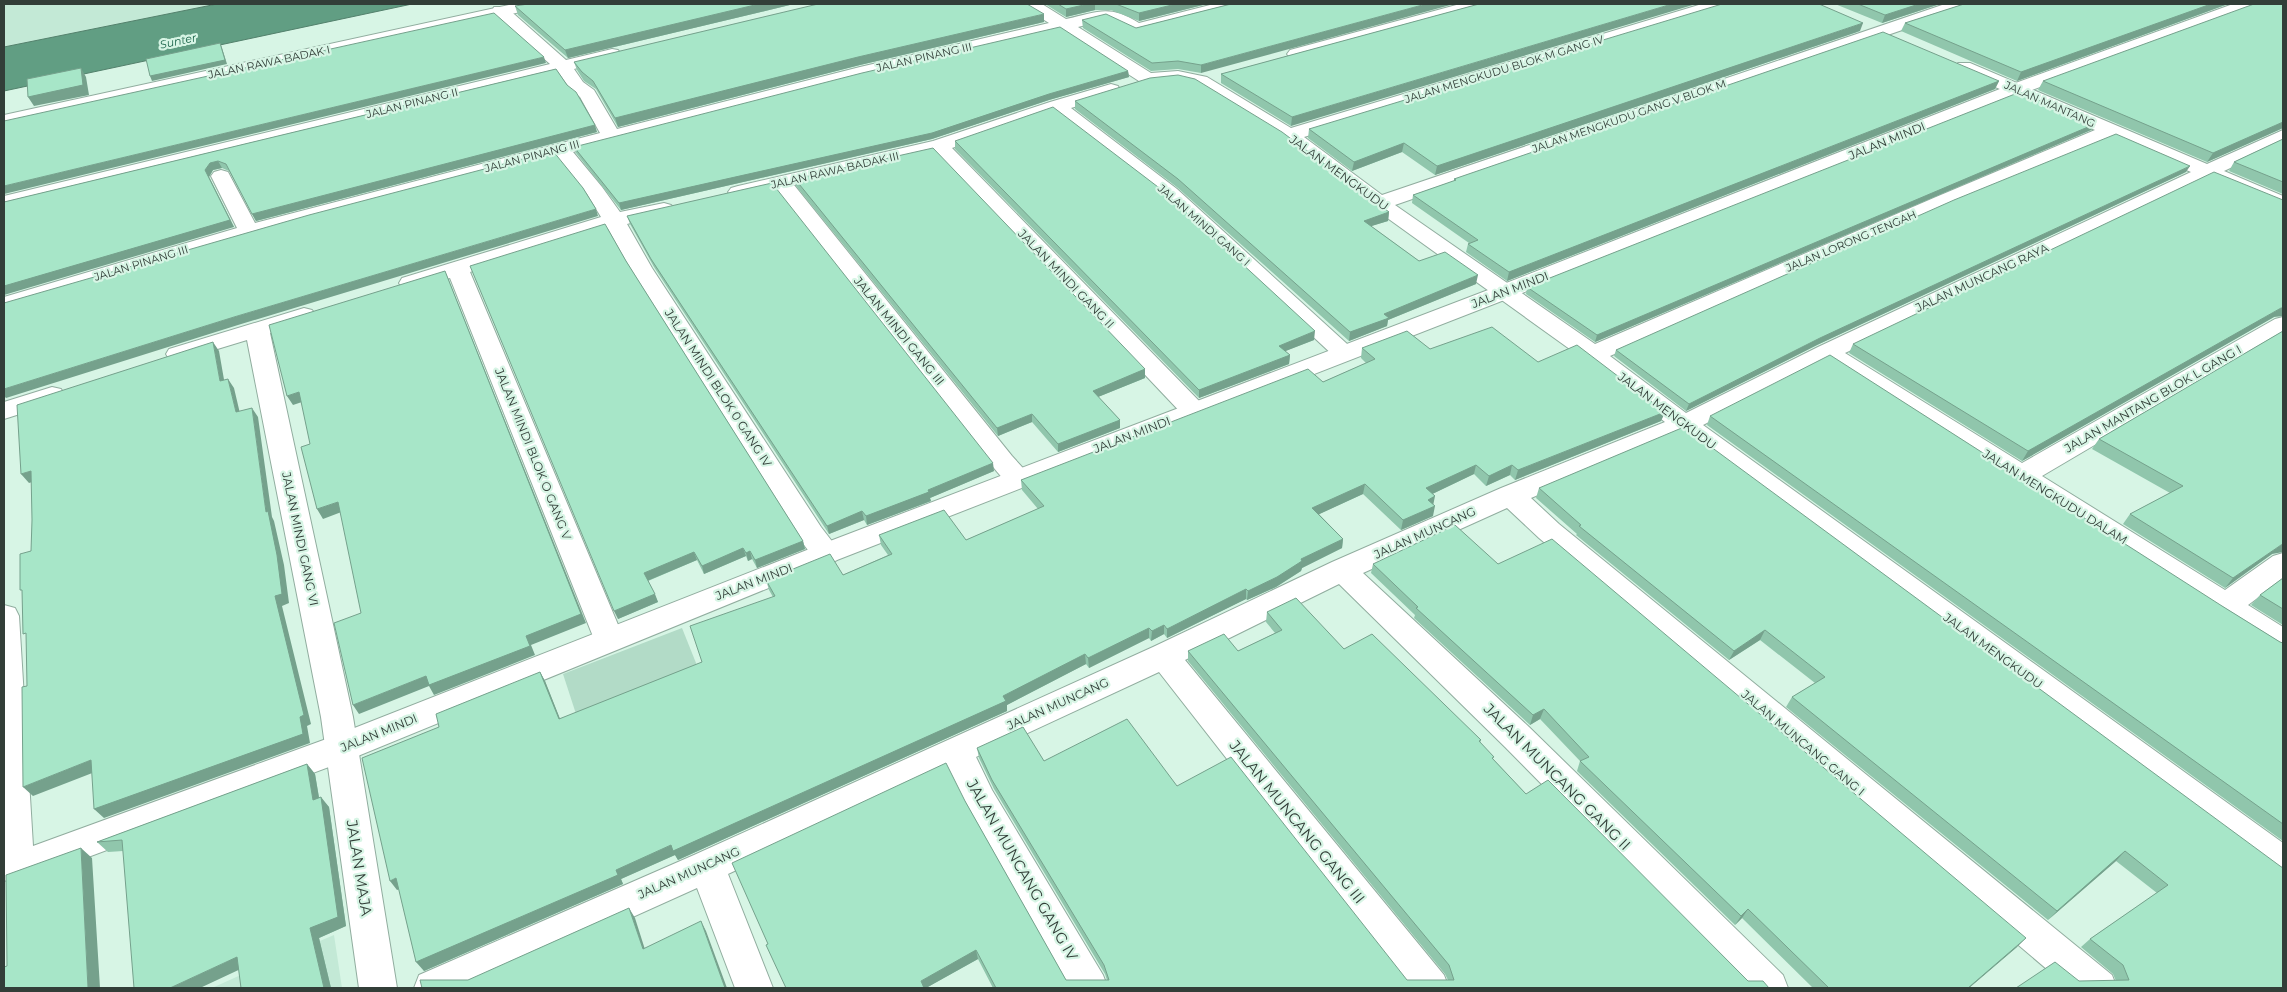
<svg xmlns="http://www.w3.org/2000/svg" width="2287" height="992" font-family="Montserrat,sans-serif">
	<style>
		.built { fill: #c3e9d6 }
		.green { fill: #b2dbc7 }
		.water { fill: #619e83; stroke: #53816c }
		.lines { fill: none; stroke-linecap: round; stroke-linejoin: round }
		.minor-casing { stroke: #91ad9f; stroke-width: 2 }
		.tertiary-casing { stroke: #91ad9f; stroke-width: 2 }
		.minor { fill: #fff; fill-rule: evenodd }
		.tertiary { fill: #fff; fill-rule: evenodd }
		.wall { fill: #90c6ac }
		.shaded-wall { fill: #75a18c }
		.building { fill: #a7e6c8; stroke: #75a18c }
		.labels { text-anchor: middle; stroke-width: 4.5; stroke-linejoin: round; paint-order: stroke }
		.far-water-label { font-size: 11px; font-style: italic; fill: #176247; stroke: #d7f5e5 }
		.far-street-label { font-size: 11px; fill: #323e38; stroke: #d7f5e5 }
		.street-label { font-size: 12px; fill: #323e38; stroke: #d7f5e5 }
		.near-street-label { font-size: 15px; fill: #323e38; stroke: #d7f5e5 }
	</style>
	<rect width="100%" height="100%" fill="#d7f5e5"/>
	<path class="built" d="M4,4H216L4,47Z
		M334,935L342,988H212L254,969Z"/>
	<path class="green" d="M682,628L698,668L577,717L563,674Z"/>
	<path class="water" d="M217,4H412L4,91V47Z"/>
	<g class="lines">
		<g class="minor-casing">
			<path id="minor" d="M1023,4H1042L1066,19C1098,12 1109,4 1139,23L1214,4H1240L1238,8L1136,34L1106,20L1078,27L1151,73L1178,71L1207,77L1291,128L1702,4H1727L1725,8L1304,137L1382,195L1945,4H1968L1966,8L1395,205L1595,344L1936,197L2095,130L1958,71L1955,67L1958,63H1970L2207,164L2283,130V143L2224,171L2283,196V210L2208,179L1845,353L2022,463L2275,319L2283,317V334L2042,476L2225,590L2273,556L2283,553V579L2248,605L2283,627V654L2272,650L2214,614L1826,362L1703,425L2283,843V879L2270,874L1681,435L1531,498L1559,524L2112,975L2117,988H2069L1539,538L1507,508L1363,573L1529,727L1783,975L1788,988H1743L1505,747L1339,584L1185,660L1444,975L1449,988H1406L1159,672L976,757L992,790L1103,975L1108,988H1068L968,810L949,770L728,874L773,988H735L697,888L475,988H414L419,975L694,855L1153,647L1332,562L1501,488L1665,422L1585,360L1372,207L1282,139L1195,85L1178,81L1148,84L1142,83L1061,31L863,77L573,152L602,187L620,212L664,203L671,205L675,209L671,213L627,224L652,268L821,527L841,553L837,560C817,567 813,556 801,541L630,268L608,229L470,272L624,639L620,647L609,651L598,647L594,639L450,278L410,290L402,288L399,283L402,278L601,217L587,194L556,156L312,220L4,311V297L237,228L211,176L214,172L221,170L228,172L255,223L600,133L580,97L571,90L558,72L4,208V196L550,64L494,15L492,11L494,7H506L566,60L612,49L618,50L621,54L618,58L574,69L583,82L594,90L617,129L860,67L1049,23L1025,8ZM2112,138L2191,172L1818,347L1686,413L1610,356L1950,205Z
				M1460,4H1486L1484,8L1302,58H1290L1287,54L1290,50Z
				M1111,84L1118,86L1120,90L1118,94L1071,108L1177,189L1357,353L1354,358L1345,360L1336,358L1163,197L1054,113L952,148L1203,405L1207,411L1203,417L1194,419L1185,417L935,153L794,185L1012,456L1033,479L1029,486C1011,491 1005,481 994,468L775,190L738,198L731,196L728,192L731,188L738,186L933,141L1050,102Z
				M304,308L312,310L316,315L312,320L270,333L353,717L397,988H359L321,717L247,340L178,361L169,359L166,354L169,349Z
				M52,387L61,389L65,395L61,401L4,419V402Z"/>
		</g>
		<g class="tertiary-casing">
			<path id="tertiary" d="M513,4H542L540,8L534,9L4,127V115Z
				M2233,4H2256L2254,8L2024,93L1512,297L837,560L353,758L16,884L4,880V605L15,608L19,616L33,846L329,738L817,546L1496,287L2010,85Z"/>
		</g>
		<use href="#minor" class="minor"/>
		<use href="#tertiary" class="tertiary"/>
	</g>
	<path class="wall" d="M794,4L568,58L518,15L515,6Z
		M1045,4H1207L1139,21L1111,10H1095L1066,17Z
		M1231,4L1201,73L1178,69L1151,71L1083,28L1082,20L1136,28Z
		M1479,4L1291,126L1221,83V74Z
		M1835,4H1940L1882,23Z
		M1964,4H2228L2017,81L1901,31L1905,23Z
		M1044,22L860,65L618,127L596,89L584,81L577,70L574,62Z
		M1860,31L1435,175L1402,152L1352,171L1308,138L1309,129Z
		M556,69L597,132L256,221L229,171L222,168L213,170L209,177L234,227L4,202Z
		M1128,71L1129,77L1049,100L932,139L621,210L576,153L574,147Z
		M1999,81L1995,89L1507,281L1466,252L1468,244L1469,243L1412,203L1413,195L1454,181V179Z
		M2043,81L2283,128L2207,162L2038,90Z
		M1075,101L1389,212L1388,221L1371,226L1419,261L1476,284L1388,320L1387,326L1349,341L1178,188L1075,109Z
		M2095,124L2091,130L1595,342L1526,294L1527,287Z
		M2283,139V194L2229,171L2234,162Z
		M955,141L1314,340L1285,351L1290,355L1289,364L1199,398L955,149Z
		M2186,172L1817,345L1686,411L1614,356L1616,350Z
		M795,179L1145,369V378L1098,397L1120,420V428L1058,452L1032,422L998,436L796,186Z
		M627,216L994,471L930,498L931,501L867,525L864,520L829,534L654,267L630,224Z
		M626,261L803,541L805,549L757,568L752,559L748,561L746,556L704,574L697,560L648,581L658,602L618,619Z
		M2274,317L2022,461L1849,353L1853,344Z
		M2283,331L2272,554L2225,588L2123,524L2130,514L2170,493L2092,449L2099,439Z
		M1362,348L1430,349L1538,362L1665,412L1661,421L1515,480L1510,475L1486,486L1474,474L1432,494L1433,505V516L1401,530L1363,494L1319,514L1343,539L1342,548L1302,568L1301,571L1276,587L1247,600L1246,599L1167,638L1164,634L1151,641L1149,638L1089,668L1086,664L1007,705V711L678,860L675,855L621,879L623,884L424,971L399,889L397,890L439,727L540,672L545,681L560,719L702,662L773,597L769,590L766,580L843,575L888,555L881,545L879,535L966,540L1038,509L1022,490L1021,480L1323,382L1366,363L1361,358Z
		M1710,416L2222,606L2280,642L2283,643V841L1707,425Z
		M1539,488L2280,866L2283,988L2079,981H2116L2113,974L2081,947L2090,939L2157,893L2116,861L2048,920L1786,707L1792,697L1815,683L1760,640L1729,660L1576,535L1577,534L1536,498Z
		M1373,564H1498L2017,947L1969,988H1813L1742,918L1735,925L1577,771L1580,761L1540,719L1530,725L1414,618L1415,615L1371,573Z
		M2283,578V625L2251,605L2260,595Z
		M1267,612L1344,649L1481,740L1480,743L1493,759L1526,794L1748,981L1769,988H993L978,959L926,988L965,801L1066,980H1107L1105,974L994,789L979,758L977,748L1177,786L1407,980H1448L1445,974L1188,661V651H1238L1275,633L1266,622Z
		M307,764L315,774L319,797L329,807L346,926L319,938L331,988H241L239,970L123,851L108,852L97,842Z"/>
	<path class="shaded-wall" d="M759,4H794L568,58L565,50Z
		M1088,4H1095V10L1066,17V9Z
		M1176,4H1207L1139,21V13Z
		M1426,4H1454L1201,73V65Z
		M1672,4H1696L1291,126L1292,117Z
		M1919,4H1940L1882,23L1885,15Z
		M2211,4H2228L2017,81L2021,72Z
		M1044,14V22L860,65L618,127L615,118L858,57Z
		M1863,23L1860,31L1435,175L1437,166Z
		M220,43L222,48L227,64L152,81L150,76Z
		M544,57L546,63L4,194V186Z
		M81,68L86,77L89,95L34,106L28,97Z
		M1128,71L1129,77L1049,100L932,139L621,210L619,203L1049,94Z
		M1999,81L1995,89L1507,281L1509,272Z
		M2283,122V128L2207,162L2213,153Z
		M2095,124L2091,130L1595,342L1597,335Z
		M595,125L597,132L256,221L252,214Z
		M1404,143L1402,152L1352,171L1354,162Z
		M218,161L222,168L213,170L209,177L234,227L4,295V286L205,170L210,163Z
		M2190,166L2186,172L1817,345L1686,411L1689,404L1820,338Z
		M596,209L598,216L238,325L6,398L4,396V389L234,317Z
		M1389,212L1388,221L1362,229L1364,221Z
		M445,271L586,623L531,645L535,655L434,695L429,686L359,714L353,705L526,636Z
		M1478,275L1476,284L1388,320L1387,326L1349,341L1350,332L1384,314Z
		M2281,308H2283V316L2274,317L2022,461L2028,451Z
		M1315,331L1314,340L1278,354L1279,346Z
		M213,342L219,351L226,391L220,381Z
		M1290,355L1289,364L1199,398V390Z
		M1145,369V378L1093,399V391Z
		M228,379L234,388L242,422L236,412Z
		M299,392L305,401L293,405L287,396Z
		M252,408L258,417L272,517L274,521L284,565L289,603L282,606L311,724L307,726L310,743L104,818L94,809L275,596L266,512Z
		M1665,412L1661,421L1515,480L1518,470Z
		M1032,414V422L998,436L997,428Z
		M1120,420V428L1058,452V444Z
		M993,463L994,471L930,498L931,501L867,525L866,516Z
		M1476,465L1474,474L1424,498L1426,488Z
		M1512,465L1510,475L1486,486L1489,476Z
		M31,471L39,480L29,483L21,474Z
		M1365,484L1363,494L1311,518L1312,508Z
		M1435,496L1433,506L1428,500Z
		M338,502L344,511L323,519L317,509Z
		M1435,506L1433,516L1401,530L1403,520Z
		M862,511L864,520L829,534L827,526Z
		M1343,539L1342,548L1302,568L1301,571L1276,587L1247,600L1248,591L1301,559Z
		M803,541L805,549L757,568L755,560Z
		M2283,544V552L2272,554L2225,588L2233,578L2281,545Z
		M743,548L746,556L704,574L702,566Z
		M750,551L752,559L748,561L746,553Z
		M694,552L697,560L647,581L644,573Z
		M1246,589V599L1167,638V629Z
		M655,594L658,602L618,619L614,611Z
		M1164,625V634L1151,641L1152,631Z
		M1149,628V638L1089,668L1088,658Z
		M1765,630L1760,640L1729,660L1734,651Z
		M1085,654L1086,664L1007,705V711L678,860L675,855L621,879L623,884L424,971L416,962L616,870L1003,696Z
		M540,672L545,681L564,729L559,719Z
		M1544,709L1540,719L1530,725L1533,715Z
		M91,760L100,770L33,796L23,787Z
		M307,764L315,774L321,810L313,800Z
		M321,797L329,807L346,926L319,938L331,988H324L310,928Z
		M81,848L92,858L100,988H88Z
		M2125,851L2116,861L2048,920L2057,911Z
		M396,878L403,887L397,890L390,881Z
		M629,908L635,918L648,959L643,949Z
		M1748,909L1742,918L1735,925L1741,916Z
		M701,921L706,931L727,988H725Z
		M2026,938L2017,947L1969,988H1968Z
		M976,950L978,959L926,988H923L921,981Z
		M237,957L247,966L200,988H170Z"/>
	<path class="building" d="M528,4H759L565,50L515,6Z
		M818,4H1027L1044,14L858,57L615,118L593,81L582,72L574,62Z
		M1058,4H1088L1066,9Z
		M1116,4H1176L1139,13Z
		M1231,4H1426L1201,65L1178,61L1152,63L1082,20L1106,14L1136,28Z
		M1479,4H1672L1292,117L1221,74Z
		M1722,4H1819L1863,23L1437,166L1404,143L1354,162L1309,129Z
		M1858,4H1919L1885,15Z
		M1964,4H2211L2021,72L1905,23Z
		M2254,4H2283V122L2213,153L2043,81Z
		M494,13L544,57L4,186V121Z
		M1060,27L1128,71L1049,94L932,133L619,203L574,147L862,73Z
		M1883,32L1999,81L1509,272L1468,244L1478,240L1413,195L1456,180L1454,179Z
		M220,43L225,60L150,76L146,59Z
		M81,68L83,85L28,97L27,79Z
		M556,69L567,85L576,92L595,125L252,214L226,164L218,161L210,163L205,170L230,220L4,286V202Z
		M1178,75L1195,79L1282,132L1389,212L1364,221L1419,261L1445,252L1478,275L1384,314L1389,318L1350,332L1178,179L1075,101L1150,78Z
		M2020,92L2095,124L1597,335L1527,287Z
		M1053,107L1162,190L1315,331L1279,346L1290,355L1199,390L955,141Z
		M2116,134L2190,166L1820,338L1689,404L1616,350L1954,200Z
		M2283,139V182L2234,162Z
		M933,148L1145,369L1093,391L1120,420L1058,444L1032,414L997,428L795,179Z
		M553,151L583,188L596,209L234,317L4,389V303L309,215Z
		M2214,172L2283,200V308H2281L2028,451L1853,344Z
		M772,183L993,463L928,490L929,492L866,516L862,511L827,526L651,259L627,216Z
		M605,224L626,261L803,541L755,560L750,551L746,553L743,548L702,566L694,552L644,573L655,594L614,611L470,266Z
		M445,271L581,614L526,636L530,646L429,685L426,676L353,705L334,623L361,613L338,502L317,509L301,447L310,444L299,392L287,396L269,325Z
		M1492,327L1538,362L1577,345L1665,412L1518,470L1512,465L1489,476L1476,465L1426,488L1435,496L1428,500L1435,506L1403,520L1365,484L1312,508L1343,539L1301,559L1302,561L1277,577L1248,591L1246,589L1167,629L1164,625L1152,631L1149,628L1088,658L1085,654L1003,696L1006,701L673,851L671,845L616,870L618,875L416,962L396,878L390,881L362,758L439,727L436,714L540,672L559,719L702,662L690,626L775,596L766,580L830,554L843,575L892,554L879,535L944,510L966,540L1044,506L1021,480L1308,369L1323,382L1375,359L1362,348L1407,331L1430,349Z
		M2283,331V544L2281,545L2233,578L2130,514L2183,486L2099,439Z
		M213,342L220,381L228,379L236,412L252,408L266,512L268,511L277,555L282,594L275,596L304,715L300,717L303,734L94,809L91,760L23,787L22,687L27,686L26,633L23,634L22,590H20V554L31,551L32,520L31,471L21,474L17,405Z
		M1830,355L2222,606L2280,642L2283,643V824L1710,416Z
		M1684,427L2280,866L2283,868V988H2016L2055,962L2079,981L2129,980L2123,965L2090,939L2168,885L2125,851L2057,911L1792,697L1825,677L1765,630L1734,651L1579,526L1581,525L1539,488Z
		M1455,525L1498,564L1552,539L2026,938L1968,988H1829L1748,909L1741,916L1580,761L1589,757L1544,709L1533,715L1416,608L1418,607L1373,564Z
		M2283,578V609L2260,595Z
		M1296,598L1344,649L1372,634L1481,740L1479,741L1494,757L1492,758L1526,794L1548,780L1748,981H1763L1769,988H996L976,950L921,981L924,988H786L766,945L768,944L732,863L946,763L965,801L1066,980H1109L1104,965L992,780L977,748L1023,727L1044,761L1127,719L1177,786L1231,757L1407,980H1454L1449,965L1188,651L1224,634L1238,651L1282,630L1267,612Z
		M307,764L313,800L321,797L338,917L310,928L324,988H241L237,957L170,988H134L122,840L97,842Z
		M81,848L88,988H4V967L7,966L6,875Z
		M629,908L643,949L701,921L725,988H422L420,980H468Z"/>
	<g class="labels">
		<g class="far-water-label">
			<text transform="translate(178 41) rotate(-12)" y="4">Sunter</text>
		</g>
		<g class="far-street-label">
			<text transform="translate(924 57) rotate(-13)" y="4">JALAN PINANG III</text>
			<text transform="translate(269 62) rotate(-12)" y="4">JALAN RAWA BADAK I</text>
			<text transform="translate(1504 69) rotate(-17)" y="4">JALAN MENGKUDU BLOK M GANG IV</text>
			<text transform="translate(412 103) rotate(-14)" y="4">JALAN PINANG II</text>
			<text transform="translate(2050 104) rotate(24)" y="4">JALAN MANTANG</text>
			<text transform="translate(1629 116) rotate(-19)" y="4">JALAN MENGKUDU GANG V BLOK M</text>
			<text transform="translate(532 156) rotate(-15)" y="4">JALAN PINANG III</text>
			<text transform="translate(835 170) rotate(-13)" y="4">JALAN RAWA BADAK III</text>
			<text transform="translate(1204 225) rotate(41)" y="4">JALAN MINDI GANG I</text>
			<text transform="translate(1851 241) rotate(-23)" y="4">JALAN LORONG TENGAH</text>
			<text transform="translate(141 263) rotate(-17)" y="4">JALAN PINANG III</text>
		</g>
		<g class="street-label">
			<text transform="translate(1887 141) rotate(-22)" y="4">JALAN MINDI</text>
			<text transform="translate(1339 173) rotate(36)" y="4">JALAN MENGKUDU</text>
			<text transform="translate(1982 278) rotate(-25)" y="4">JALAN MUNCANG RAYA</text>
			<text transform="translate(1066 279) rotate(46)" y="4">JALAN MINDI GANG II</text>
			<text transform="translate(1510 290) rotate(-21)" y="4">JALAN MINDI</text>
			<text transform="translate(899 331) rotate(51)" y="4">JALAN MINDI GANG III</text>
			<text transform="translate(718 388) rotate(57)" y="4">JALAN MINDI BLOK 0 GANG IV</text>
			<text transform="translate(2153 399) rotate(-30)" y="4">JALAN MANTANG BLOK L GANG I</text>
			<text transform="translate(1667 411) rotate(37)" y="4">JALAN MENGKUDU</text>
			<text transform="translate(1132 435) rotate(-21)" y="4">JALAN MINDI</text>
			<text transform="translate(533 454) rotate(68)" y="4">JALAN MINDI BLOK O GANG V</text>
			<text transform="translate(2055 497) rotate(32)" y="4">JALAN MENGKUDU DALAM</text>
			<text transform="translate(1425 533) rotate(-24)" y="4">JALAN MUNCANG</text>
			<text transform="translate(300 539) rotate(78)" y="4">JALAN MINDI GANG VI</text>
			<text transform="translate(754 582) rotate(-21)" y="4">JALAN MINDI</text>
			<text transform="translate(1993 651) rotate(36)" y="4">JALAN MENGKUDU</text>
			<text transform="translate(1058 704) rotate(-24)" y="4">JALAN MUNCANG</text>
			<text transform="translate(379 733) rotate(-22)" y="4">JALAN MINDI</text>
			<text transform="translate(1803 743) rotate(40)" y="4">JALAN MUNCANG GANG I</text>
			<text transform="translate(689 873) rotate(-24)" y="4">JALAN MUNCANG</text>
		</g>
		<g class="near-street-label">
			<text transform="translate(1557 777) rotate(45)" y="5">JALAN MUNCANG GANG II</text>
			<text transform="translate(1297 822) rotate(51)" y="5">JALAN MUNCANG GANG III</text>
			<text transform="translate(359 868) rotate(81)" y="5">JALAN MAJA</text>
			<text transform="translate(1022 870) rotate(60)" y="5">JALAN MUNCANG GANG IV</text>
		</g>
	</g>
	<rect width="2287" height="992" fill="none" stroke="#323e38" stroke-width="10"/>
</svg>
